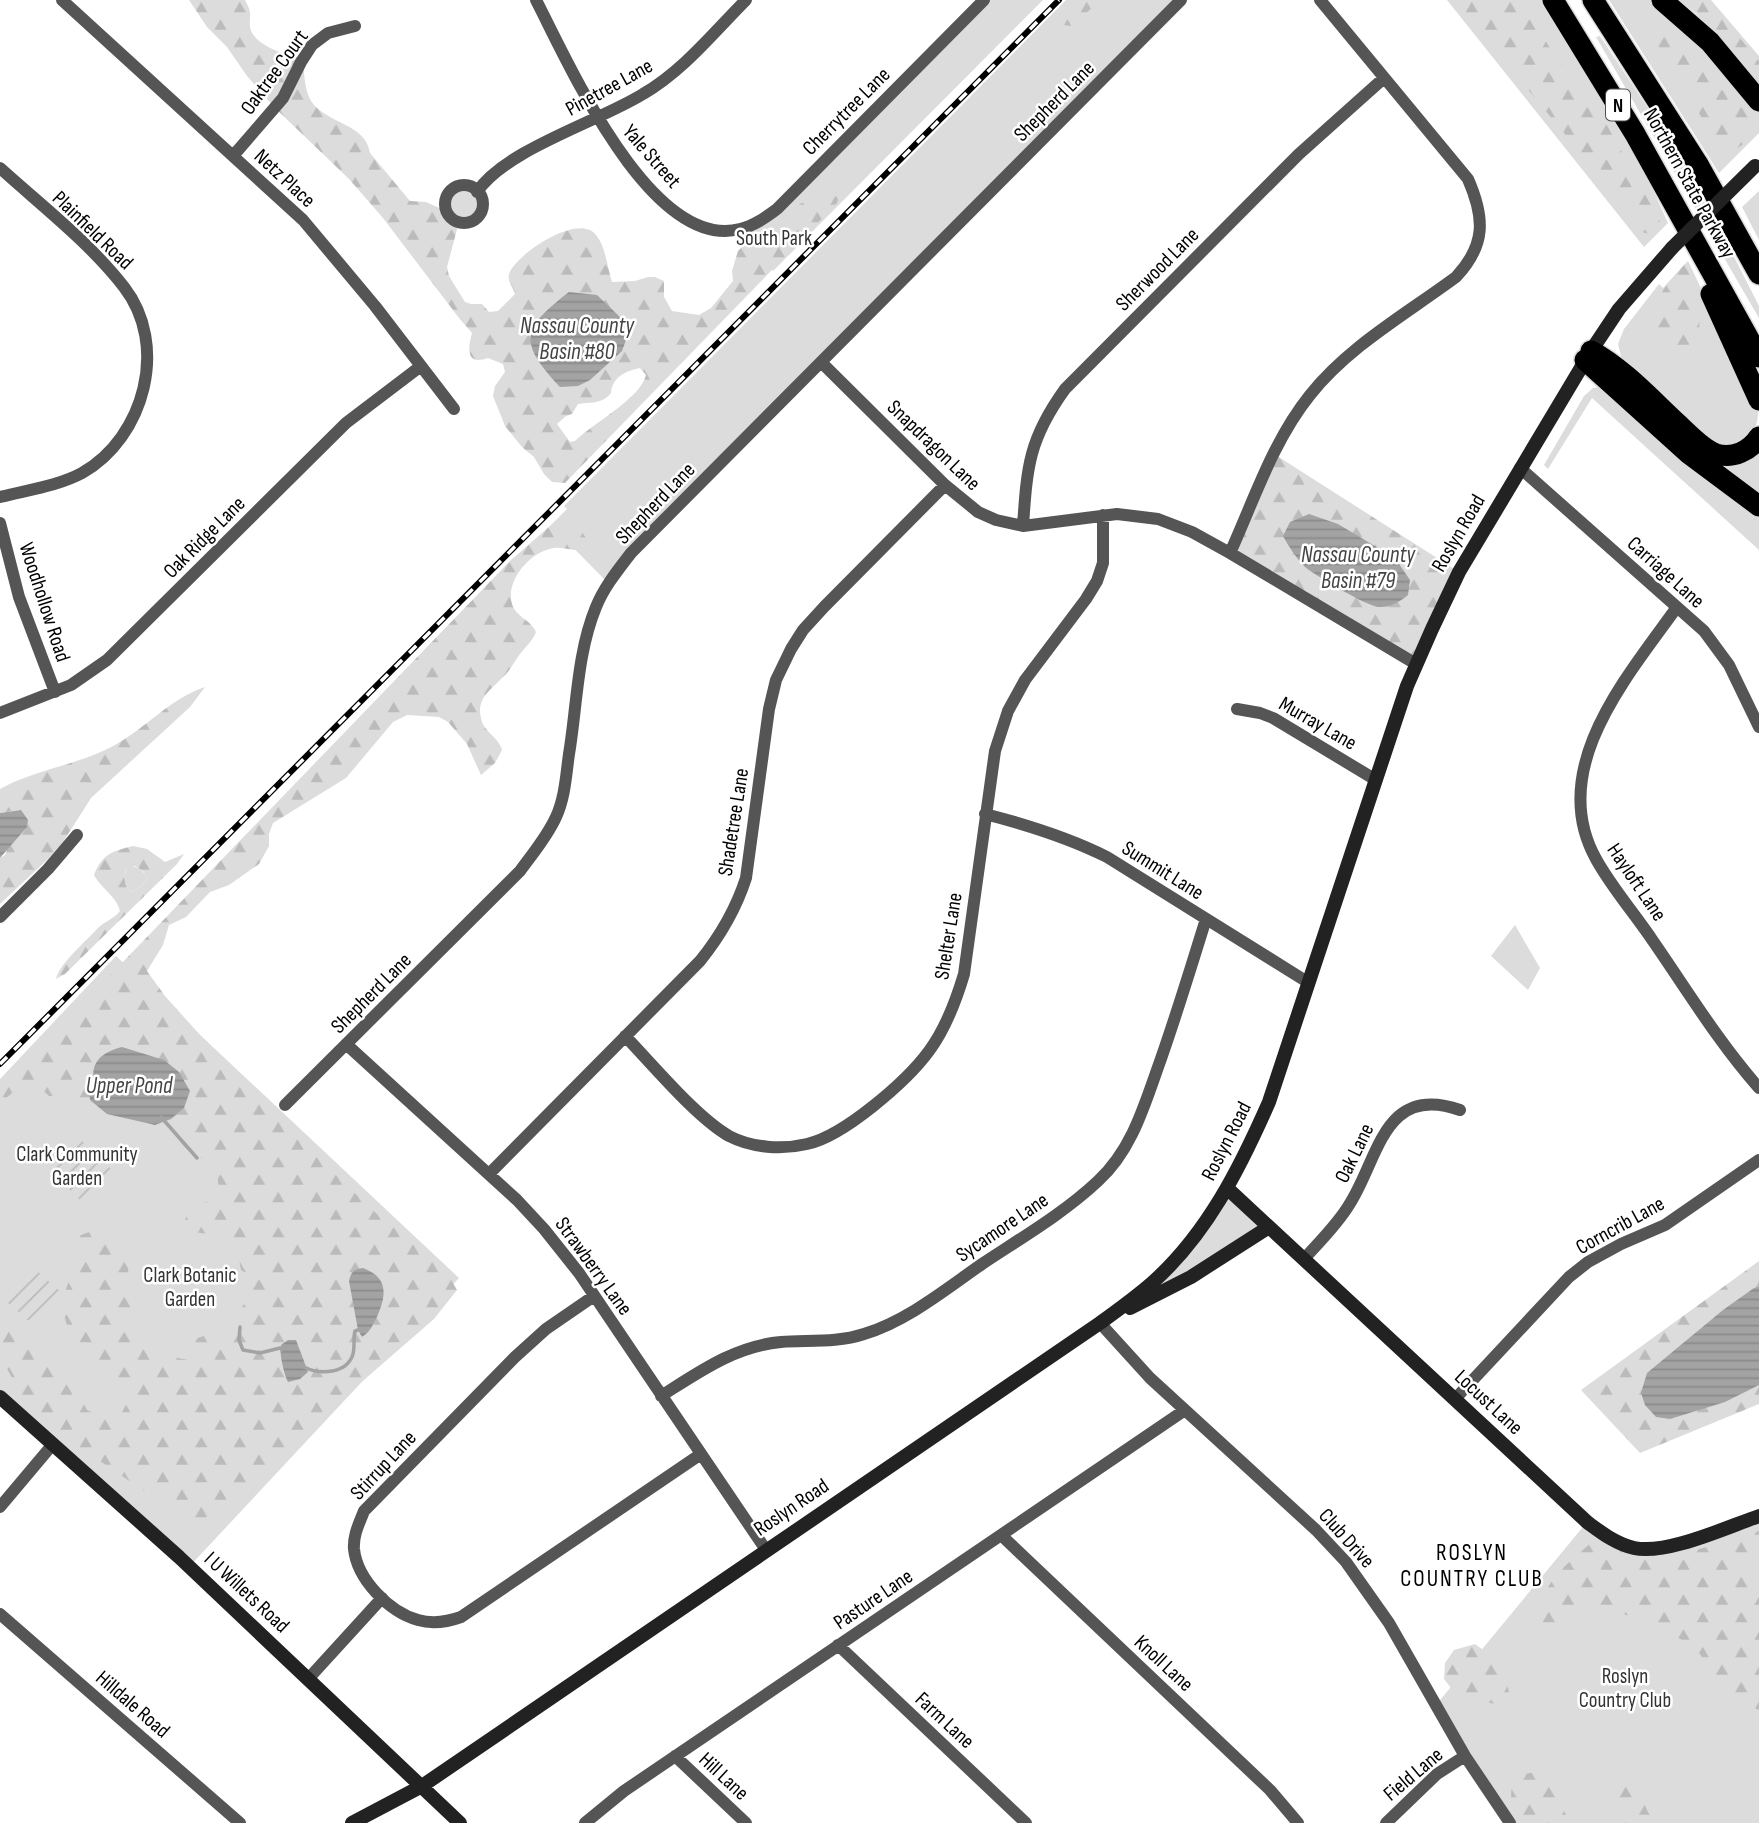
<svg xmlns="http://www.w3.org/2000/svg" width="1759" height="1823" font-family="'Sofia Sans Condensed',sans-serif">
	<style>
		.green { fill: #dcdcdc }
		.forest { fill: url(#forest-firs); fill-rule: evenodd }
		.garden { fill: url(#garden-furrows) }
		.water { fill: url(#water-rules) }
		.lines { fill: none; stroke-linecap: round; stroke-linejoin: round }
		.stream { stroke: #a3a3a3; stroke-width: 3.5 }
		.highway-casing { stroke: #dbdbdb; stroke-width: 24 }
		.street { stroke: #555; stroke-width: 12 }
		.secondary { stroke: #222; stroke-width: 14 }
		.highway { stroke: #000; stroke-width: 21 }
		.rail-casing { stroke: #000; stroke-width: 6 }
		.rail { stroke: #fff; stroke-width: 3.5; stroke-dasharray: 10; stroke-linecap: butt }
		.secondary-bridge { stroke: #222; stroke-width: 14 }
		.labels { text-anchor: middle; stroke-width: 5; stroke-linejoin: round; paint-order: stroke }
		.shield { fill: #fff; stroke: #4c4c4c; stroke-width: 2 }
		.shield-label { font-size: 19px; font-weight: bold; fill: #000 }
		.street-label { font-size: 21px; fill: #000; stroke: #fff }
		.park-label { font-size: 21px; fill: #333; stroke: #fff }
		.water-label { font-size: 23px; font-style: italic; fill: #444; stroke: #fff }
		.neighbourhood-label { font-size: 23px; letter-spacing: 2px; fill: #000; stroke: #fff }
	</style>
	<defs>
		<pattern id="forest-firs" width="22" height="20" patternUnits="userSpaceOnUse" patternTransform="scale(1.75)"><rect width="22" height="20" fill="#dcdcdc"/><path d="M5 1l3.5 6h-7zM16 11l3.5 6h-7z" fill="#bbb"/></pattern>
		<pattern id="garden-furrows" width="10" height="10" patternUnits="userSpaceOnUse" patternTransform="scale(1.75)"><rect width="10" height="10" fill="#dcdcdc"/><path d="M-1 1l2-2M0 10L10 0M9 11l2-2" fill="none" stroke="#bbb"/></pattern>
		<pattern id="water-rules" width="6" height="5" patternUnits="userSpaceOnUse" patternTransform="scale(1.75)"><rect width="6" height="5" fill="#a3a3a3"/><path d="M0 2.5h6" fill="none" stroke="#8b8b8b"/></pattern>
	</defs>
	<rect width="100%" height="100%" fill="#fff"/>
	<path class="green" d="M984,0H1043L773,271L738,230L757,223Z
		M1066,0H1181L607,582L551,525L567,509L564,506Z
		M1447,0H1541L1615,115L1645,172L1668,223L1644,247Z
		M1609,0H1655L1685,25L1759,109V133L1719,173Z
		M1679,0H1711L1759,56V87L1697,14Z
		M1600,36L1663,131L1722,233L1759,306V318L1596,37Z
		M445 204a19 19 0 1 1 38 0a19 19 0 1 1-38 0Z
		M1759,191V240L1742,207Z
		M1688,261L1758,408C1759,433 1748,437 1730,450L1714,445L1622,360L1618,344L1624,329L1659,284L1663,288Z
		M1602,387L1759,513V550L1592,398L1548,469L1544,465L1584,396L1593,388Z
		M1759,448V498L1718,468Z
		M130,866C138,866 144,871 147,879L139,888L132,892C123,886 124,878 126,869Z
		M1515,925L1540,968L1528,990L1491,956Z
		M116,956L459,1278L188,1568L0,1396V1079Z
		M1227,1188L1269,1227L1165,1291L1152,1283Z
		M1759,1516V1823H1510L1436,1705L1587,1522L1635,1548Z"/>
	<path class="forest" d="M189,0H245C253,15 249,13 250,27C253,46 288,56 303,58C304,71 304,89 311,101C326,124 366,123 370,153L410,201L426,202L446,211L459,222L447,267L449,276L465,302L471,304H482L489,312L498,311L515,294C514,288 507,282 509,274C516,254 579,212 596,235C606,247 607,267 612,282L635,281L648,277H655L664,281V297L672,311L699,315L711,308L733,281L732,271L738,251L745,244L750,243L758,237L773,241C788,236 784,226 786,213L805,201L812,190L821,189L825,195L834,194L838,199L837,203L565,483L552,482L544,474L534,457L522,447L505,426L493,396L495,386L505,372L503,364L488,358C465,366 468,348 472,333L459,318L383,218L349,179L275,108L247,76L227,47L207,27ZM640,368L646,375C641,398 592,424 575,441L570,442L557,424L566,416L572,414L578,404C588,402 599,404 607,397C613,392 610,394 612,387C616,375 629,370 640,368Z
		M1085,0H1102L1070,26L1059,24Z
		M1454,0H1522L1548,45L1603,118L1660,221L1657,229L1650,234L1641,232L1629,212Z
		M1686,0H1708L1759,61V84L1724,38Z
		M1670,34C1691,49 1700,69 1719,87C1734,101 1749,106 1758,126C1747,140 1739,157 1719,145L1690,99L1679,73L1658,46V36Z
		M1685,264C1699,290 1702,309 1698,338L1682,350L1666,348L1654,336C1654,298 1660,291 1685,264Z
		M1607,396L1614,400L1713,490L1759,522V539L1599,397Z
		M1274,454L1459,572L1416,664L1230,553Z
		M568,520L578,526L586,538L585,541L576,550C569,550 561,547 554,548C531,551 505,580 512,604C516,617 531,620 536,632C532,642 526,646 520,654C514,662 510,671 503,677C491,690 476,698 481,718C483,732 499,737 502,750L495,763L481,775L467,744L448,722L439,717L407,715L393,722L346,778L273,823L269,834V846L259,864L229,885L210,892L186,917L169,925L163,945L147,971L165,996L272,1115L378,1215L446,1271L457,1290L434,1319L196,1526L63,1436L36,1422L5,1365L0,1360V1326L7,1330H27L35,1337L44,1353L73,1383L87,1410L116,1424L132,1393L114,1374L88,1355L71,1338L61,1306L75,1260L73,1238L100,1228L117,1235L129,1263L126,1292L134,1319L142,1333L167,1356L189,1360L195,1339L229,1327L246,1301L254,1278L241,1270L235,1238L194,1232L184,1222C192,1203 202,1203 220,1198L216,1165C189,1152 179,1149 171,1119L184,1108L92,1072L94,1082L90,1100L98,1108L72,1096H49L37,1085L24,1083L5,1099V1103L11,1112L0,1113V1083L27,1053L120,965L510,561L551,525ZM378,1278C391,1297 378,1314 369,1332L358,1331L349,1281ZM299,1348L301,1360L308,1369L300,1379L288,1382C282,1371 284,1362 279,1351Z
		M205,687L190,707L91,798L63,842L48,859L0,904V858L5,855L21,810L0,813V789C36,769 79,765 115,745C147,727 171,698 205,687Z
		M133,846L147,849L165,862L184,854L177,864L65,974L56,979C60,963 86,941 98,928C105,921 114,919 120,911C117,897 101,888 94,875C102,854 113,851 133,846ZM135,866L143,871L147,879L139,888L132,892C123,886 124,877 126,869Z
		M1759,1261V1404L1640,1453L1581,1390Z
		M1759,1531V1549L1748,1553L1744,1565L1759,1597V1710L1740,1703L1715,1676L1695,1647L1647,1621L1592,1605L1568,1618L1550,1632L1537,1626C1540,1582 1563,1568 1593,1541C1607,1544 1621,1552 1635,1555C1667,1561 1728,1542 1759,1531Z
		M1475,1644C1495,1658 1508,1674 1510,1700L1499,1706C1487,1699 1472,1704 1460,1697C1454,1693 1448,1684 1444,1679L1445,1663L1454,1650Z
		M1624,1763H1630C1645,1779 1638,1814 1660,1823H1622C1615,1802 1611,1792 1615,1769Z
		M1537,1772L1553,1782L1560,1791V1803L1570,1823H1519L1511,1796L1512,1782L1522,1774Z"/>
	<path class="garden" d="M76,1135L116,1174L85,1205L46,1166Z
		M37,1271L60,1291L31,1323L8,1303Z"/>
	<path class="water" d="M569,292L597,295L620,317L627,337L622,351L590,380L578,386L560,387C518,342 521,329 569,292Z
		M1309,514L1338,524L1395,558L1410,580L1408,595C1399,602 1390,608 1378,607C1365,605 1316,576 1305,567C1296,558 1289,547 1283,536L1290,522Z
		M21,810L28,820L27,827L0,858V813Z
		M122,1047L164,1060L179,1072L190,1091L184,1108L171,1119L155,1125L107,1114L90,1100L89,1091L94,1082C90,1061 103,1052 122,1047Z
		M363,1268C390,1278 386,1297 376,1319C372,1326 370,1332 362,1337L358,1330L349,1281C351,1272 354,1269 363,1268Z
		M1759,1287V1385L1725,1402L1670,1419L1656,1417L1645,1405L1641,1393L1647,1373L1723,1310L1754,1288Z
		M288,1340H296L308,1372L300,1379L288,1382C284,1374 279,1353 281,1345Z"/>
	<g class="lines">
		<path class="stream" d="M161,1117L197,1158
			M240,1327L239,1340L243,1350L260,1353L280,1348L282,1350
			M304,1367C320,1375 347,1374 353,1354C355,1346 353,1338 355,1331L358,1330"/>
		<g class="highway-casing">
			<path id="highway" d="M1553,0L1635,134L1759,357
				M1593,0L1699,166L1759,274
				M1662,0L1710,42L1759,101
				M1711,294L1759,400
				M1591,351C1624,369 1650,398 1678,424C1689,434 1702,449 1716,454C1733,459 1750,451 1759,437
				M1585,360L1688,453L1759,506"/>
		</g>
		<path class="street" d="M62,0L303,220L375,306L454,409
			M536,0C568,62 651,252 740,229C754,226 766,217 777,209L984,0
			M233,156L283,98L301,62L312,45L328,33L355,26
			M0,168C42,206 89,242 124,287C169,345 145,437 82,473C58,486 27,490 0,497
			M445 204a19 19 0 1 1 38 0a19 19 0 1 1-38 0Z
			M477,192C506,149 598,122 643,94C683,71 714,32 746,0
			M821,362L945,485L978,512L996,520L1023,526L1117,514L1158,519L1192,532L1230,553L1416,664
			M1520,468L1704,631L1729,665L1759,727
			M0,523L19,597L55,692
			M1023,526C1027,466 1029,439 1065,389L1299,154L1384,78
			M1230,553C1254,500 1273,441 1310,395C1349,346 1406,314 1456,277C1486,245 1485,218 1468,179L1320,0
			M1677,607C1627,677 1546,769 1596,859C1612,888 1635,914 1653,941C1687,990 1719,1043 1759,1088
			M1237,709L1260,713L1273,718L1376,780
			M0,713L71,685L107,660L346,423L421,366
			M985,814C1028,825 1067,837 1107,857L1309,983
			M0,917L48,869L77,835
			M625,1036C653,1065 696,1117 729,1136C752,1148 782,1150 807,1144C844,1136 907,1081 929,1051C946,1028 956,1001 964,974L995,751L1008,711L1025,680L1086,599L1097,581L1103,563V515
			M346,1044L517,1200L544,1229L579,1273L766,1550
			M285,1105L520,871C533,853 547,837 556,817C565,798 566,775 569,754C577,706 577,653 596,607C604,587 618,570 631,553L1181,0
			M489,1174L700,961C721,935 736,909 746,878L769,709L776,680L791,649L803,630L824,607L945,485
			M1304,1259C1319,1242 1337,1225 1349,1205C1379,1159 1383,1083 1460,1110
			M594,1296L546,1329L515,1357L364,1511C359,1524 353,1535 354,1549C357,1579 389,1612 418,1620C432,1624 447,1622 461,1617L701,1454
			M1100,1323L1150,1378L1316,1530L1346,1562L1389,1623L1465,1756L1510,1823
			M661,1396C699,1372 735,1346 781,1342C809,1340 837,1343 864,1334C907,1321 946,1289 982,1264C1021,1238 1064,1213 1098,1181C1130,1152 1143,1110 1157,1070C1175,1020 1190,970 1206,919
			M1455,1399L1569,1277L1588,1262L1621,1244L1665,1225L1759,1160
			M0,1507L53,1444
			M1001,1535L1270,1790L1298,1823
			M0,1614L240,1823
			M838,1645L1026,1823
			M309,1678L382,1598
			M675,1756L746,1823
			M585,1823L624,1791L1185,1410
			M1386,1823L1437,1774L1465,1756"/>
		<path class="secondary" d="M1227,1188L1587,1522C1602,1533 1616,1544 1634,1548C1667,1555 1727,1527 1759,1516
			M1130,1308L1191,1277L1269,1227
			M0,1397L179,1557L460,1823
			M352,1823L422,1786L1100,1323C1118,1310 1136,1297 1152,1283C1207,1234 1240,1168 1269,1102L1407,686L1432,629L1459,572L1591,351L1619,309L1672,248"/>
		<use href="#highway" class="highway"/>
		<g class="rail-casing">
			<path id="rail" d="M0,1064L1059,0"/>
		</g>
		<use href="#rail" class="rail"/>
		<path class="secondary-bridge" d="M1672,248L1755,166"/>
	</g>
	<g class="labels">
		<rect class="shield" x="1606" y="89.5" width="24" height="31" rx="5"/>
		<g class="shield-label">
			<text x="1618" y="112">N</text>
		</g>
		<g class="street-label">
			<text transform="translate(274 72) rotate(-54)" y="7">Oaktree Court</text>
			<text transform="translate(609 87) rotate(-29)" y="7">Pinetree Lane</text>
			<text transform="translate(1054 101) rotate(-45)" y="7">Shepherd Lane</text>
			<text transform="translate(846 111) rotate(-45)" y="7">Cherrytree Lane</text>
			<text transform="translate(652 156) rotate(49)" y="7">Yale Street</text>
			<text transform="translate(285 178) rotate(43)" y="7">Netz Place</text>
			<text transform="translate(1690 183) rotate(61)" y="7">Northern State Parkway</text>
			<text transform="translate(93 230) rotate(44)" y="7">Plainfield Road</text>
			<text transform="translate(1157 269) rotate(-45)" y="7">Sherwood Lane</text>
			<text transform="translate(934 445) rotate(44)" y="7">Snapdragon Lane</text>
			<text transform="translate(655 503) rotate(-46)" y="7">Shepherd Lane</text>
			<text transform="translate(1458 533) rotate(-60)" y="7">Roslyn Road</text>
			<text transform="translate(204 537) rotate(-45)" y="7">Oak Ridge Lane</text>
			<text transform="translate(1666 572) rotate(42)" y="7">Carriage Lane</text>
			<text transform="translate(45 602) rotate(72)" y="7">Woodhollow Road</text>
			<text transform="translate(1318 723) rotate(30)" y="7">Murray Lane</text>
			<text transform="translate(733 822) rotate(-81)" y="7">Shadetree Lane</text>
			<text transform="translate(1163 870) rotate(32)" y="7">Summit Lane</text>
			<text transform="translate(1637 882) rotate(56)" y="7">Hayloft Lane</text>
			<text transform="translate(948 936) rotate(-81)" y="7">Shelter Lane</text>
			<text transform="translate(371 993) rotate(-45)" y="7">Shepherd Lane</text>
			<text transform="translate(1226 1141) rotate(-63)" y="7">Roslyn Road</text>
			<text transform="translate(1354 1153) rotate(-64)" y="7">Oak Lane</text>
			<text transform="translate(1620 1225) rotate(-29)" y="7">Corncrib Lane</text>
			<text transform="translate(1002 1227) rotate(-34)" y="7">Sycamore Lane</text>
			<text transform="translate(594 1266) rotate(54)" y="7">Strawberry Lane</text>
			<text transform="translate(1489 1402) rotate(43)" y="7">Locust Lane</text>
			<text transform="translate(383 1465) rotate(-47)" y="7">Stirrup Lane</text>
			<text transform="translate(791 1507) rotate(-34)" y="7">Roslyn Road</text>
			<text transform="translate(1347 1538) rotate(48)" y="7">Club Drive</text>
			<text transform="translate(247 1592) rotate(43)" y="7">I U Willets Road</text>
			<text transform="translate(873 1599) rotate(-34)" y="7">Pasture Lane</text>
			<text transform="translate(1164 1663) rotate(43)" y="7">Knoll Lane</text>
			<text transform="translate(133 1704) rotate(41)" y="7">Hilldale Road</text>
			<text transform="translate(945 1720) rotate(43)" y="7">Farm Lane</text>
			<text transform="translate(1413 1774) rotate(-40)" y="7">Field Lane</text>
			<text transform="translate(724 1776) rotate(43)" y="7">Hill Lane</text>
		</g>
		<g class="park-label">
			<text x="774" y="245">South Park</text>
			<text x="77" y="1161">Clark Community<tspan x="77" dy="24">Garden</tspan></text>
			<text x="190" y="1282">Clark Botanic<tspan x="190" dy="24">Garden</tspan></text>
			<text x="1625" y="1683">Roslyn<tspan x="1625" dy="24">Country Club</tspan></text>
		</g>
		<g class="water-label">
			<text x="577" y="333">Nassau County<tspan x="577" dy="26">Basin #80</tspan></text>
			<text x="1358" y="562">Nassau County<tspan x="1358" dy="26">Basin #79</tspan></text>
			<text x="129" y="1093">Upper Pond</text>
		</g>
		<g class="neighbourhood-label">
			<text x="1472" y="1560">ROSLYN<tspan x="1472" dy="26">COUNTRY CLUB</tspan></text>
		</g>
	</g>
</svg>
